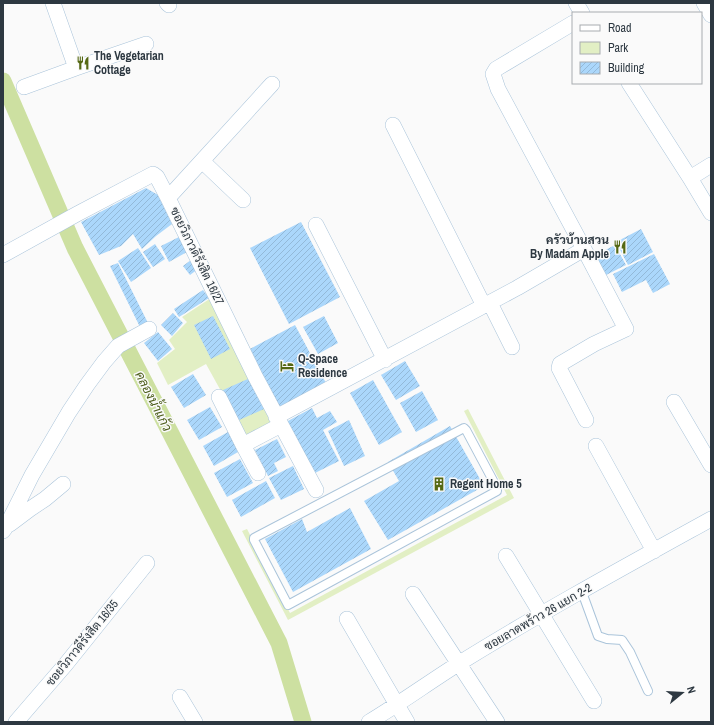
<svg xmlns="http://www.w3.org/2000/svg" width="714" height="725" font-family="'Archivo Narrow',Sarabun,sans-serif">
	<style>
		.green { fill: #e2efc4 }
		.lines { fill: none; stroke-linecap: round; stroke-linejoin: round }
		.canal { stroke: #cde0a1; stroke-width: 17 }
		.building { fill: url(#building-hatch) }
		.lane-casing { stroke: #aac4da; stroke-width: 10 }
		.street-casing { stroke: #aac4da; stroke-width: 16 }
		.lane { stroke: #fff; stroke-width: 8 }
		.street { stroke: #fff; stroke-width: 15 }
		.labels { text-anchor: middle; stroke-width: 3; stroke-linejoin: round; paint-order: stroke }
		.poi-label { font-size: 12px; font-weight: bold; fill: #2d3841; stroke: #fafafa; text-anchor: start }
		.street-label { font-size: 12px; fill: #2d3841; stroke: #fafafa }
		.water-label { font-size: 13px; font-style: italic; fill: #4f601d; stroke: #fafafa }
	</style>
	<defs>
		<pattern id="building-hatch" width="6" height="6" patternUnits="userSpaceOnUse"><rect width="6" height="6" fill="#abd7fb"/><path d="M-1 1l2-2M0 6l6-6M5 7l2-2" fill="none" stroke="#93b9d8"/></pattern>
	</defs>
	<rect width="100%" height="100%" fill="#fafafa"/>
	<path class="green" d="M211,298L274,423L247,438L206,364L168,385L157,363L175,349L169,340L187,322L182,317Z
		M468,409L514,498L288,620L242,531L247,529L290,613L507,495L464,411Z"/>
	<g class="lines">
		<path class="canal" d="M3,81L75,248L279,643L303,722"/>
	</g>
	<path class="building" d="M146,188L158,195L172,224L156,236L142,249L133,234L121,246L99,255L81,222Z
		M301,222L340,297L289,324L250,248Z
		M641,229L653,252L628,265L616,242Z
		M179,237L187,252L169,262L161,246Z
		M155,244L165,259L153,267L143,252Z
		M615,245L626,265L602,277L592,257Z
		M138,248L151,268L131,282L118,261Z
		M654,254L670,284L653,293L646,280L622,292L613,274Z
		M191,260L198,269L190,275L183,266Z
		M118,263L148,323L140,327L110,266Z
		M203,290L209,298L179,317L174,309Z
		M173,313L183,323L172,336L161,325Z
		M213,316L230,349L211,359L194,325Z
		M324,316L338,343L318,354L303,327Z
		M295,325L326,383L279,408L248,350Z
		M158,332L172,349L158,361L144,343Z
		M405,361L420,386L396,400L381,375Z
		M193,374L206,395L184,408L171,387Z
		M250,378L264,409L237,421L223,390Z
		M373,380L402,432L379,445L350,393Z
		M422,391L438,420L416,432L400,403Z
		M210,407L222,427L199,440L187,420Z
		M312,408L317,418L330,411L337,422L323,430L339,461L313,474L286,422Z
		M349,420L365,456L344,466L328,431Z
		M450,426L484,486L388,540L364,501L399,481L388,462Z
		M228,432L238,452L214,466L203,446Z
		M277,439L286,457L274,463L278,471L268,476L255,450Z
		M240,459L253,483L227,497L214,473Z
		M293,466L304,489L281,500L269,478Z
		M266,481L275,498L241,517L232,500Z
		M350,508L371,549L293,592L265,539L302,519L307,532Z"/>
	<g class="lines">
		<g class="lane-casing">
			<path id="lane" d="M464,428L466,430L497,488V491L288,605L254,540V538Z
				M582,592L598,636L607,639L622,640L630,652L648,691"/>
		</g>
		<g class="street-casing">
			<path id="street" d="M53,3L76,68L146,44
				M167,3L169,5
				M576,3L582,13
				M704,3L711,15
				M629,83L690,178L711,213
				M24,87L76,68
				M393,125L484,306
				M202,161L243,200
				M690,178L711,165
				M168,198L272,84
				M316,225L385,360
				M584,249L626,329L594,344L560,364L559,368L586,420
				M3,255L77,214L153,174L157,177L168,198L255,376L316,490
				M490,303L512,347
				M219,397L243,445L281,425
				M674,402L711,465
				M276,417L517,288L584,249L498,89L493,74L496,69L573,23
				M243,445L258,473
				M596,446L654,551
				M10,524L30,509L45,499L63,484
				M3,531L6,527L32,475L69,412L87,385L104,362L118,346L149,329
				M506,556L594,701
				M413,594L497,722
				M347,619L407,722
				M180,697L195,722
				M16,722L66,664L147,563
				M369,722C399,704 428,683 458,664C540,613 626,566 711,519"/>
		</g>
		<use href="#lane" class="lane"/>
		<use href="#street" class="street"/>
	</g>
	<defs>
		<g id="restaurant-bare" transform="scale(1.08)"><path d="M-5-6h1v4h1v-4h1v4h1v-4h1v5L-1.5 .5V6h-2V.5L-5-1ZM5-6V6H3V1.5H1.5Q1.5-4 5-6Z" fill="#556813" stroke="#fafafa" stroke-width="2.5" paint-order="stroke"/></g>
		<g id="hotel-bare" transform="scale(1.08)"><path d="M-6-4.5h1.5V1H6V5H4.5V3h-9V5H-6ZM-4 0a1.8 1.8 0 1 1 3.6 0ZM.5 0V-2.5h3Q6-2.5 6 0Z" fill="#556813" stroke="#fafafa" stroke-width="2.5" paint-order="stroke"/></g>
		<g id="building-bare" transform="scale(1.08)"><path d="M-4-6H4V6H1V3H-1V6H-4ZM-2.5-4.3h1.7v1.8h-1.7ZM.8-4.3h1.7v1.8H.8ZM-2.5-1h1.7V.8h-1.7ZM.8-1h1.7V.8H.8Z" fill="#556813" stroke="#fafafa" stroke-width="2.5" paint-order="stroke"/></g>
	</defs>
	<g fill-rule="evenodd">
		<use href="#restaurant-bare" x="83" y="63"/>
		<use href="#restaurant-bare" x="620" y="247"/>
		<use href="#hotel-bare" x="287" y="366"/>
		<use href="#building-bare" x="439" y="484"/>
	</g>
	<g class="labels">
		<g class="poi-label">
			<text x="94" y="60">The Vegetarian<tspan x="94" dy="14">Cottage</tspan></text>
			<text x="609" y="244" text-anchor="end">ครัวบ้านสวน<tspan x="609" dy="14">By Madam Apple</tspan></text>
			<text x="298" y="363">Q-Space<tspan x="298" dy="14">Residence</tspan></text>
			<text x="450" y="488">Regent Home 5</text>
		</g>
		<g class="street-label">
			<text transform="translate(197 256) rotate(64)" y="4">ซอยวิภาวดีรังสิต 16/27</text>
			<text transform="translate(538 617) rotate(-30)" y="4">ซอยลาดพร้าว 26 แยก 2-2</text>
			<text transform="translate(82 643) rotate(-51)" y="4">ซอยวิภาวดีรังสิต 16/35</text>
		</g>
		<g class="water-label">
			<text transform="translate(154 401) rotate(63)" y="5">คลองน้ำแก้ว</text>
		</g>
	</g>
	<rect width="714" height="725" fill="none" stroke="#2d3841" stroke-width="8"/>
	<rect x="572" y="12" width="130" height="72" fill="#fafafa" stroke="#a8acb0"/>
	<rect x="580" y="25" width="20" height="6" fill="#ffffff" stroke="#a8acb0"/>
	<text x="608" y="32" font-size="12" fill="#2d3841">Road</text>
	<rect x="580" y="42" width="20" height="12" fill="#e2efc4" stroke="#a8acb0"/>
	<text x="608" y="52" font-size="12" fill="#2d3841">Park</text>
	<rect x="580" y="62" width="20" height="12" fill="url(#building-hatch)" stroke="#a8acb0"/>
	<text x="608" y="72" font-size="12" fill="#2d3841">Building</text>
	<g transform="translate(682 693) rotate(72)" stroke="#fafafa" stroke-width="3" paint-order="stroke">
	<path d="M0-3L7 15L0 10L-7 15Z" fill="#2d3841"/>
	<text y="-6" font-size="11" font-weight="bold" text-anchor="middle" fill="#2d3841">N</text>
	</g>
</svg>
